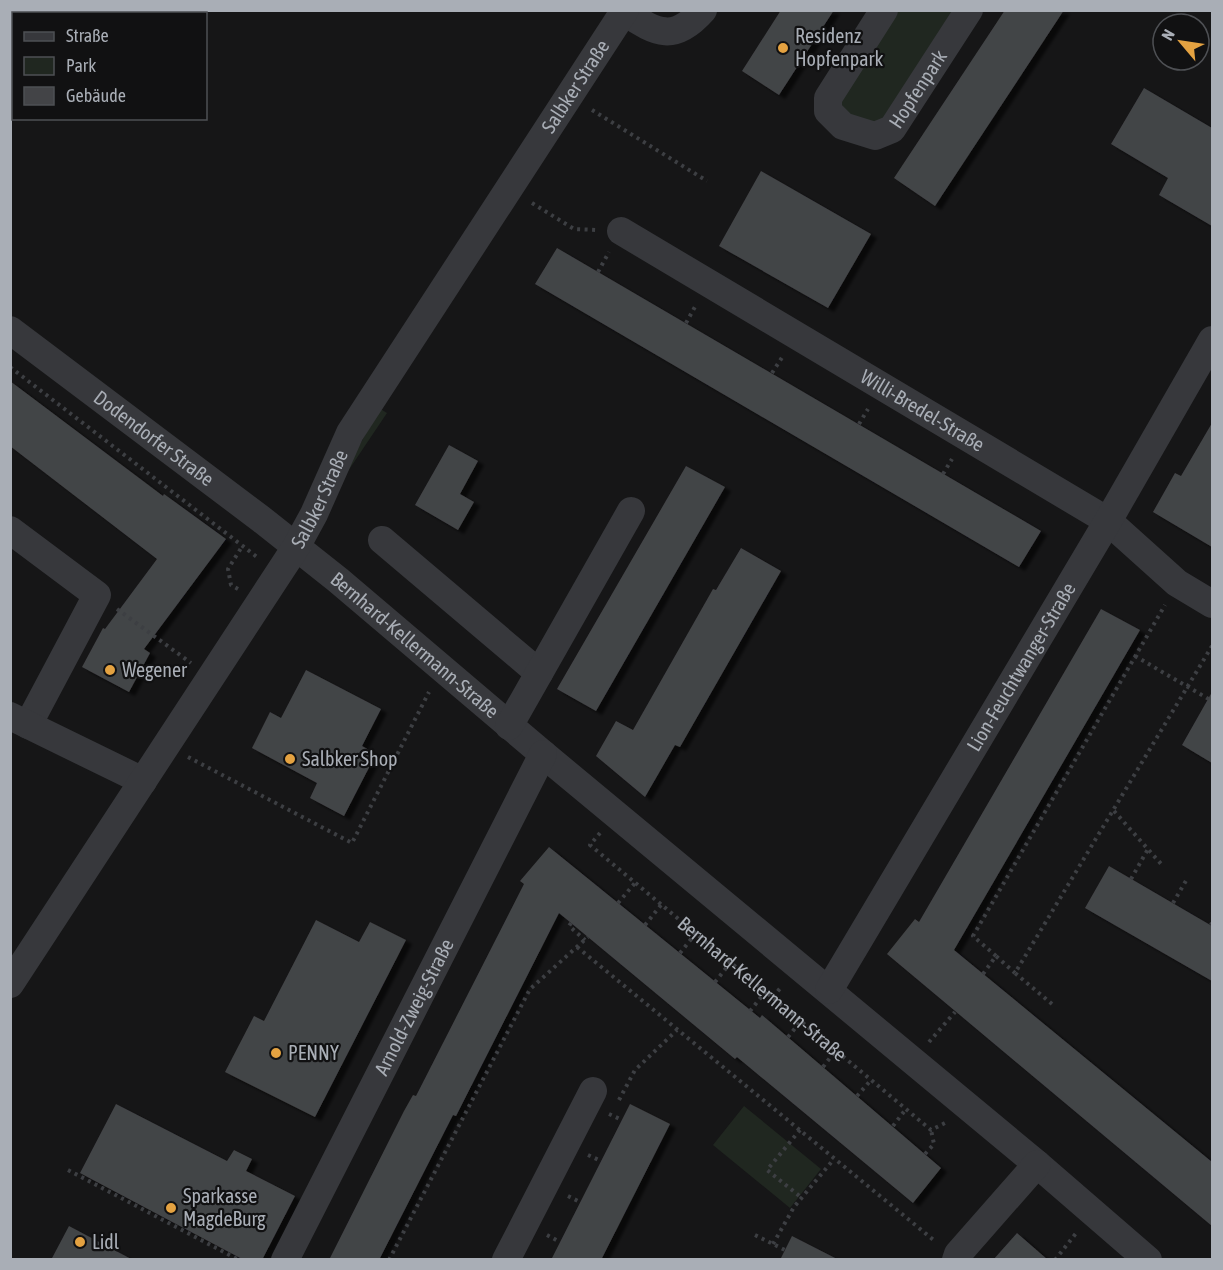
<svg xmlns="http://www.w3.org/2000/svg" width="1223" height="1270" font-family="'Asap Condensed',sans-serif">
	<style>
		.green { fill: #202720 }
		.building { fill: #434447; filter: url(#shadow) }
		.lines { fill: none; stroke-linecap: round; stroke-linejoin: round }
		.path { stroke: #3d3f43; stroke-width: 4; stroke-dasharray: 3 4.5; stroke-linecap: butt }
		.minor { stroke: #37383c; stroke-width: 28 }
		.poi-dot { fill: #e4a241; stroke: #111112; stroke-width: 2 }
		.labels { text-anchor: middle; stroke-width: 4.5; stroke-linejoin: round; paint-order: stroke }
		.poi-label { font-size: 20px; fill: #a9aeb6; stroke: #111112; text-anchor: start }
		.street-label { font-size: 20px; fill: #a9aeb6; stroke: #111112 }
	</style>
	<defs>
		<filter id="shadow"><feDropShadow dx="6" dy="4" stdDeviation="1.5" flood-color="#0009"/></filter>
	</defs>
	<rect width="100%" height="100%" fill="#161617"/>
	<path class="green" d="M896,11H954L884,118L869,128L839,106Z
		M379,408L387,413L340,483Z
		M744,1106L821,1169L790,1208L713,1145Z"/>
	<path class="building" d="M781,10H834L779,95L742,71Z
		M1005,10H1064L935,206L894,178Z
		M1144,88L1212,128V226L1159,195L1168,178L1111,144Z
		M761,171L871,234L828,308L719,246Z
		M557,248L1041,531L1019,567L535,284Z
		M10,381L163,496L164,494L226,539L144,649L150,653L129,692L82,667L103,628L105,629L157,559L10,446Z
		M1212,423V547L1153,512L1175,473L1181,476Z
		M449,445L478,461L460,494L474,502L458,530L415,505Z
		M686,466L725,487L596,711L557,689Z
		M741,548L781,571L680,747L675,745L645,797L596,756L616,721L633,730L713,589L716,590Z
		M1101,609L1140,630L954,950L1212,1162V1226L887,954L915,919L919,922Z
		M306,670L381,709L362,746L376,754L344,816L310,798L317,783L252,748L270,712L281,718Z
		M1212,692V763L1182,745Z
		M549,847L760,1018L762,1015L941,1168L913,1203L737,1057L735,1059L559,913L456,1116L453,1115L379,1260H329L404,1111L413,1095L416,1096L524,884L520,881Z
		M1109,866L1212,926V981L1085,908Z
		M316,920L359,942L370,922L406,940L315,1117L225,1072L254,1016L264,1021Z
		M116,1104L227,1161L234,1150L252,1159L246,1171L295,1196L262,1260H244L80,1173Z
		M630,1104L670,1124L601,1260H551Z
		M69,1226L133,1260H51Z
		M1017,1233L1048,1260H993Z
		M792,1236L839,1260H780Z"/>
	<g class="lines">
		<g class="path">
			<path d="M592,110L707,181"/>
			<path d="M532,203L574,229L596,230"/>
			<path d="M598,272L609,252"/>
			<path d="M686,323L696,305"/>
			<path d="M10,367L257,557"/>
			<path d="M772,373L783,356"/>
			<path d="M859,424L868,409"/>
			<path d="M943,474L952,459"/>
			<path d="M238,589L231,585L228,569L243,545"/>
			<path d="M117,609L191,663"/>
			<path d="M1135,656L1212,701"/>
			<path d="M188,757L352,843L429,692"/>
			<path d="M1114,811L1162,865"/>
			<path id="s1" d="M600,833L590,845L931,1130L947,1122"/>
			<path d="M1131,879L1148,849"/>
			<path d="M618,903L635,883"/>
			<path d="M1173,903L1187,879"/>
			<path d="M10,917H12"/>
			<path d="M571,923L569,926L585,940"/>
			<path d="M645,925L661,905"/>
			<path d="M1211,925L1212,923"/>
			<path d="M577,947L936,1242"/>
			<path d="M680,953L696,933"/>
			<path d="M996,956L973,936L1165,605"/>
			<path d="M983,974L996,956L1015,973"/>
			<path d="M715,982L731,962"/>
			<path d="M773,997L782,986"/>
			<path d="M1052,1004L1015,973L1212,646"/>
			<path d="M750,1011L766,991"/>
			<path d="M788,1037L801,1021"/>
			<path d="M929,1042L955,1012"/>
			<path d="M823,1067L836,1050"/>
			<path d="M857,1096L871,1080"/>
			<path d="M619,1100L635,1070L677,1030"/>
			<path d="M609,1114L622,1120"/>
			<path d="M893,1126L906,1109"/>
			<path d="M800,1130L767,1170L802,1198"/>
			<path d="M925,1154L934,1144L931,1130"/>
			<path d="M588,1155L601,1161"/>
			<path d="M68,1170L239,1260"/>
			<path d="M568,1196L580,1202"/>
			<path d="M547,1235L560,1242"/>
			<path d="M755,1235L785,1250"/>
			<path d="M773,1244L794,1207L834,1159"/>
			<path d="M389,1260L530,989L588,937"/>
			<path d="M1055,1260L1077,1232"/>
		</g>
		<g class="minor">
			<path id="s2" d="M884,10L828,98V111L843,126L875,136L892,129L969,10"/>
			<path d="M624,12C656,32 673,44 703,10"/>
			<path id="s3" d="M621,231L1108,521L1177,583L1212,604"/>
			<path id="s4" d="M10,330L261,519L338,580L543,754L1037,1164L1148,1260"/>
			<path d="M10,530L97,595L28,725"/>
			<path d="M382,540L539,673"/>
			<path d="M10,716L143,781"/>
			<path d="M509,726L631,511"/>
			<path id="s5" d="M10,984L296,547L314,514L350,433L625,10"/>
			<path id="s6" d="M829,990L1108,521L1212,340"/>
			<path id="s7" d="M285,1260L543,754"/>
			<path d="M506,1260L593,1091"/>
			<path d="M956,1260L958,1254L1037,1164"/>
		</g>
	</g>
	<g class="poi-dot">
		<circle cx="783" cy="48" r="6"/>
		<circle cx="110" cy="670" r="6"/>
		<circle cx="290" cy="759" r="6"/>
		<circle cx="276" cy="1053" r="6"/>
		<circle cx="171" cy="1208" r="6"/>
		<circle cx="80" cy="1242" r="6"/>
	</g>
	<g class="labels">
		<g class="poi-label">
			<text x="795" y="43">Residenz<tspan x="795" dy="23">Hopfenpark</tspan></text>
			<text x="122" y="677">Wegener</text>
			<text x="302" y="766">Salbker Shop</text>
			<text x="288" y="1060">PENNY</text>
			<text x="183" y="1203">Sparkasse<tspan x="183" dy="23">MagdeBurg</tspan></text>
			<text x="92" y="1249">Lidl</text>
		</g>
		<g class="street-label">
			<text dy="7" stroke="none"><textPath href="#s5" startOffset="1062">Salbker Straße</textPath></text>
			<text dy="7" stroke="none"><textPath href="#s2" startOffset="238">Hopfenpark</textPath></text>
			<text dy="7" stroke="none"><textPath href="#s3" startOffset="351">Willi-Bredel-Straße</textPath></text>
			<text dy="7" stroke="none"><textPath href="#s4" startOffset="180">Dodendorfer Straße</textPath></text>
			<text dy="7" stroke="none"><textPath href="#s5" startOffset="576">Salbker Straße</textPath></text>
			<text dy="7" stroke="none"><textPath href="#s4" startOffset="513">Bernhard-Kellermann-Straße</textPath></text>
			<text dy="7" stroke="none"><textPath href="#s6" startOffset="376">Lion-Feuchtwanger-Straße</textPath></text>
			<text dy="7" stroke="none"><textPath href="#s1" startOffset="240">Bernhard-Kellermann-Straße</textPath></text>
			<text dy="7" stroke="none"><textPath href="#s7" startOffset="284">Arnold-Zweig-Straße</textPath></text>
		</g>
	</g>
	<rect width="1223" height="1270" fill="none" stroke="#a9aeb6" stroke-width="24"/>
	<rect x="12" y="12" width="195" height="108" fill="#111112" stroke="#4e5054" stroke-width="1.5"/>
	<rect x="24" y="32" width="30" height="9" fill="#37383c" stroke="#4e5054" stroke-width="1.5"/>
	<text x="66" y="42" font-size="18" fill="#a9aeb6">Straße</text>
	<rect x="24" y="57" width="30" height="18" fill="#202720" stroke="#4e5054" stroke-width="1.5"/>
	<text x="66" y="72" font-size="18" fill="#a9aeb6">Park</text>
	<rect x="24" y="87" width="30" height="18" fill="#434447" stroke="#4e5054" stroke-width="1.5"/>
	<text x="66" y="102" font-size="18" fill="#a9aeb6">Gebäude</text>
	<g transform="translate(1181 42) rotate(299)"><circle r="28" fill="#111112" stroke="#4e5054" stroke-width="1.5"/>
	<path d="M0-4.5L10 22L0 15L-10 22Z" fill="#e4a241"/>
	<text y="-9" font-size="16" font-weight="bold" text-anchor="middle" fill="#a9aeb6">N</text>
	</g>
</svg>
